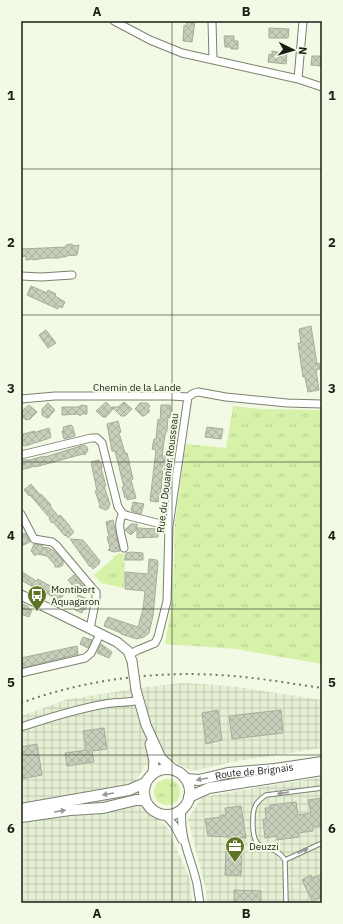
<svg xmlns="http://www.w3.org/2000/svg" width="343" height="924" font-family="'IBM Plex Sans',sans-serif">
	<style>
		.industrial { fill: url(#industrial-grid) }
		.grass { fill: url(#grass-tufts) }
		.building { fill: url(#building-cross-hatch); stroke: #a5ad99 }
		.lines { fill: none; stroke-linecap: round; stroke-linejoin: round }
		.lane-casing { stroke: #7b8270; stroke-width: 5.5 }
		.street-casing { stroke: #7b8270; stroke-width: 9 }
		.secondary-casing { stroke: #7b8270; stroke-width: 11 }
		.primary-casing { stroke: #7b8270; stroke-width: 12 }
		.lane { stroke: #fff; stroke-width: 3.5 }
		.street { stroke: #fff; stroke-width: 7 }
		.secondary { stroke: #fff; stroke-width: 9 }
		.primary { stroke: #fff; stroke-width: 10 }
		.rail { stroke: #72776a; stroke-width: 2; stroke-dasharray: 2 4; stroke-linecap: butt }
		.secondary-bridge-casing { stroke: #7b8270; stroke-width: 11; stroke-linecap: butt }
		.secondary-bridge { stroke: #fff; stroke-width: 9 }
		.oneway { fill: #989996 }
		.grid { fill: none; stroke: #1a1d15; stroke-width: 1; stroke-opacity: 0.55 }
		.labels { text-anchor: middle; stroke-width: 4; stroke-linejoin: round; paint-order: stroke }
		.street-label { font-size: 10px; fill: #1a1d15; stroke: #f2fae5 }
		.poi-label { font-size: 10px; fill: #1a1d15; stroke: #f2fae5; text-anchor: start }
		.neatline { fill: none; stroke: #1a1d15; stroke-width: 1.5 }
		.grid-label { font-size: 13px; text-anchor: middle; font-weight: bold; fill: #1a1d15 }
	</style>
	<defs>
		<pattern id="industrial-grid" width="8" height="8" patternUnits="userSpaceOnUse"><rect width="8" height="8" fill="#e4efd3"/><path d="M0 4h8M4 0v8" fill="none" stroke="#c3ccb4"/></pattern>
		<pattern id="grass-tufts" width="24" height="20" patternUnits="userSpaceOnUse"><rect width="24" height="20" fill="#d7f1a9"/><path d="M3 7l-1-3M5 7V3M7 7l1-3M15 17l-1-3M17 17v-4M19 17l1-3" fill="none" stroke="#b8ce91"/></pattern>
		<pattern id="building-cross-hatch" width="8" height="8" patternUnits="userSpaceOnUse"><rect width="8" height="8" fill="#c7cfbb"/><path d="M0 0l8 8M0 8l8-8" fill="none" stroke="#aab1a0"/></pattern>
	</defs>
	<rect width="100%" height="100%" fill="#f2fae5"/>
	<path class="industrial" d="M184,683L232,686L322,700V748L237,761L193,771L170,760L145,766L136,780L141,806L167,827L190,879L192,903H21V716L65,700L145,687Z
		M322,777V903H207L206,890L188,819L202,797Z"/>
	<path class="grass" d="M233,406L260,409L322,410V664L236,649L165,644L173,598L175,522L186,444L226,448Z
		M119,553L125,555L124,588L101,583L94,575Z
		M154 792a13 13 0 1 1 26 0a13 13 0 1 1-26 0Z"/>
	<path class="building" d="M187,21H195L192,42L183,41L184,25L186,26Z
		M269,28L289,29L288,38H269Z
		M224,36H234V41H238V49H231V47H225Z
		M272,51L287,54L286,64L268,62L269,54L272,55Z
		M312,56H322V66L311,65Z
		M72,244L73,246L79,245L77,255L66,256V257H60V258H46L33,260V259L26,260V256L21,257V249L66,247V245Z
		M31,286L47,293L48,290L56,294L55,296L65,302L62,308L59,306L58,309L27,295Z
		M311,326L317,364L319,363L320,369L316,370L319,390L308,392L305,377H303L298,343H301L299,329Z
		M46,330L56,343L48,348L39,335Z
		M106,402L113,409L106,417H103L96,411Z
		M124,402L132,409L125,416H121L112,407H118Z
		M48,403L55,410L48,418L45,417L42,415V409Z
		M140,403H147L150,406L148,409L150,411L144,416H142L135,409Z
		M29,405L37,412L30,419L26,420L21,416L23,410Z
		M82,405L87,406V414H82L80,416L79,414L62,415V407H78Z
		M161,405H170L171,409L170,418L168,417L167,431L165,435L162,456H166L165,467H163L161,490L158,502L150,501L156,450L152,449L154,439H156L158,419L160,421Z
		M118,421L121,432L119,433L125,453H127L133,479L131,480L136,498L127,500V497L125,498L122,487H124L115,451H112L107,424Z
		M71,425L73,427L75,436L64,439L62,431L64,430L63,427Z
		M207,427L223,429L221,439L205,437Z
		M49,428L51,437L50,438L25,446L23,445L21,437L24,436L23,434L35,431L33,433Z
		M84,445L87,447L88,450L85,455L83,454L35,467V466L21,470V460H30L44,456L45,457Z
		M99,460V463L101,462L102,468H101L106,486H104L110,504L108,509L105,510L99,507L100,505L95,491H97L91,462Z
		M31,484L40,495L41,494L51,505L50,506L59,517L60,515L70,526H69L74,532L68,538L66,535L65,536L53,522L52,523L49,519L50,518L48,516L30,495L29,496L24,490Z
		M133,502L144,504L141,514L131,511Z
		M113,520L120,551L114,552L108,550L110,548L107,537H109L106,522Z
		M131,524H137V528L158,529V537L137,538V529L131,535L125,530Z
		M25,533L30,542L21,546V535Z
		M70,539L83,540L100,561L99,564L93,569L91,566L90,567Z
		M34,544L42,545V547L49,548L54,551L63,561V565L60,567H55V565L47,556L37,554L35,556L31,551Z
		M131,552L143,553V560H125L126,553Z
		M149,559L157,560L158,563L153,616L149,633L144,637L137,639L121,634V633L104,626L106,620H107L108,617L138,627L143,609L145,591L125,589V572L148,574Z
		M21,571L36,581L38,579L64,594L60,600L57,598L56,599L43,591H40L21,580Z
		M74,575L84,587L78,592L68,580Z
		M78,595L88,599L86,603L88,604L85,610L83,609L82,613L75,610L74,608Z
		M23,604L29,607L28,609L32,610L29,617L21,614V608Z
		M83,637L92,640L88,648L80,644Z
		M101,644L112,652L109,658L97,653Z
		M77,646L78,654L22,668L21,658Z
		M218,710L222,740L206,744L202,713Z
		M281,710L283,733L232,739L229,716Z
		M104,728L107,749L92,751L94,762L67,766L65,753L86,750L83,731Z
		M37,744L42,775L21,779V747Z
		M322,798V826L313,827V831L298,833L299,837L277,840V836L265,838L263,819H266L265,808H270V805L296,802L298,815L311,813L308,800Z
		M241,806L246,838L208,836L205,819L221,817V815H226L225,808Z
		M226,851L242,852L241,876L225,875Z
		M322,874V897L312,901L302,880L311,875L312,878Z
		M234,890L261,891V903H234Z"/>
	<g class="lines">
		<g class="lane-casing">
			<path id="lane" d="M285,860L322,843
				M286,903L285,860C271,838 251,861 253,818C253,807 256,802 266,795L322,788"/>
		</g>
		<g class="street-casing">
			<path id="street" d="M114,21L150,40L182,53L298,79L322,87
				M212,21L213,59
				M298,79L303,21
				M21,276L41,277L72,275
				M21,399L55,396H171L188,397L194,393L198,392L226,397L287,403L322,404
				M21,455L91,438H97L102,443L118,507L123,514L129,516L169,526
				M21,514L34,539L52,542L56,545L93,589L96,592V598L90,629
				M123,514C116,524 122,536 124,548
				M130,654L138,650L155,643L158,637L167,601L169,526L188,397
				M21,673L85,658L91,653L100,634
				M21,727C48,718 76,709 105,704C114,702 131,703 138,700
				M182,808C179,838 191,857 197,884C198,891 199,897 200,903
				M165,815L174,825L182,840"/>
		</g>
		<g class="secondary-casing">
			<path id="secondary" d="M21,595L117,642L128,651L132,661
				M136,690L146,725L161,758L174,770
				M150,744L154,761L153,773"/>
		</g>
		<g class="primary-casing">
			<g id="primary">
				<circle cx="167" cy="792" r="23"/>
				<path id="s1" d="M186,779L199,780L228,773L275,769L322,762"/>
				<path d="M189,797L209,788L322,770"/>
				<path d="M21,809L129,790L145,783"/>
				<path d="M21,817L70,810L103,808L136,800H145"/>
			</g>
		</g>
		<use href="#lane" class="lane"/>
		<use href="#street" class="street"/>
		<use href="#secondary" class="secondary"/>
		<use href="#primary" class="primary"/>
		<path class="rail" d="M21,703C84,680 152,671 219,675C254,677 288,683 322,688"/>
		<g class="secondary-bridge-casing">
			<path id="secondary-bridge" d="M132,661L136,690"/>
		</g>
		<use href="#secondary-bridge" class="secondary-bridge"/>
	</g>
	<defs><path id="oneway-solid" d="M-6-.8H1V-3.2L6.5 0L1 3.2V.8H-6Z"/></defs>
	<g class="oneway">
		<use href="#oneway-solid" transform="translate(202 779) rotate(170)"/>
		<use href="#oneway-solid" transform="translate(283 793) rotate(172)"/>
		<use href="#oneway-solid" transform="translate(108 794) rotate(170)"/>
		<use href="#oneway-solid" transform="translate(60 811) rotate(-9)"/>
		<use href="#oneway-solid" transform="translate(303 851) rotate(-24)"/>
	</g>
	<path class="grid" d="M172,21V903M21,169H322M21,315H322M21,462H322M21,609H322M21,755H322"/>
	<defs>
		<g id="bus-pin" transform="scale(1)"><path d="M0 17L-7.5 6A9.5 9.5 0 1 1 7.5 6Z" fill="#5e7527" stroke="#f2fae5"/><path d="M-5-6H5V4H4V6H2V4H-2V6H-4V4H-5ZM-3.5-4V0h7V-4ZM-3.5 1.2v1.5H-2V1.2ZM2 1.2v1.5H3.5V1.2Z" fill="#fff"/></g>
		<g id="office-pin" transform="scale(1)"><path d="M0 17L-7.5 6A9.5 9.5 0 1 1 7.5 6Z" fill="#5e7527" stroke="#f2fae5"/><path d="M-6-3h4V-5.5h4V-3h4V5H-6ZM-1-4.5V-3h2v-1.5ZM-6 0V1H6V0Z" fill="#fff"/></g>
	</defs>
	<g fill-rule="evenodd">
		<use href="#bus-pin" x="37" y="595"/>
		<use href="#office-pin" x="235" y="846"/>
	</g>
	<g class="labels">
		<g class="street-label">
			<text x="137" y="391">Chemin de la Lande</text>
			<text transform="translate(167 473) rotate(-83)" y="4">Rue du Douanier Rousseau</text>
			<text dy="4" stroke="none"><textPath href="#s1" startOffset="69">Route de Brignais</textPath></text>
		</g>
		<g class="poi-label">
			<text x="51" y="593">Montibert<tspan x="51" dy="12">Aquagaron</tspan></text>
			<text x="249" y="850">Deuzzi</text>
		</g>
	</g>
	<rect width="343" height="924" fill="none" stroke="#f2fae5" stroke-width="44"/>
	<g transform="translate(293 50) rotate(95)" stroke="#f2fae5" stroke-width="3" paint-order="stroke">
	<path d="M0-3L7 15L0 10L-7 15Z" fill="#1a1d15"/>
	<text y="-6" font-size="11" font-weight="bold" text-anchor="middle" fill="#1a1d15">N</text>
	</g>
	<rect x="22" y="22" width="299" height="880" class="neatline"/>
	<g class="grid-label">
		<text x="97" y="16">A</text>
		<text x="246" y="16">B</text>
		<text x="11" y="100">1</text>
		<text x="332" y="100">1</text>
		<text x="11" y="247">2</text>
		<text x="332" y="247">2</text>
		<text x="11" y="393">3</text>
		<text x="332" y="393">3</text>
		<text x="11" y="540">4</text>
		<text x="332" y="540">4</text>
		<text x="11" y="687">5</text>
		<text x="332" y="687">5</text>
		<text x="11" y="833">6</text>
		<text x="332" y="833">6</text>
		<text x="97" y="918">A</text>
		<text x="246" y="918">B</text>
	</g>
</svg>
